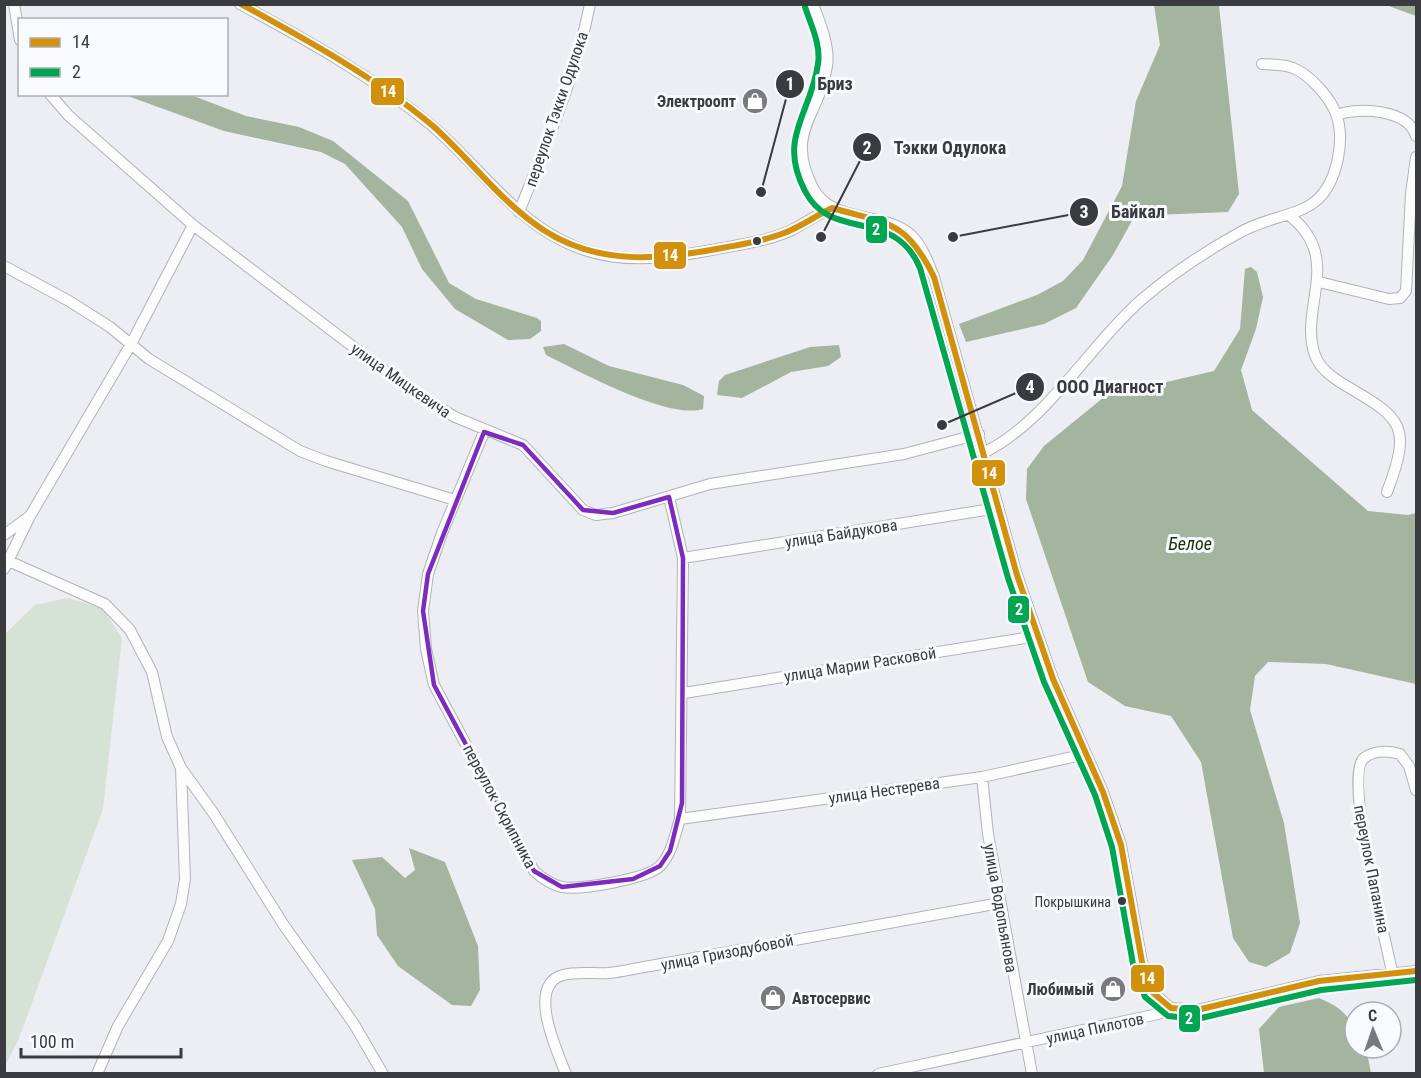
<svg xmlns="http://www.w3.org/2000/svg" width="1421" height="1078" font-family="'Roboto Condensed',sans-serif">
	<style>
		.green { fill: #d7e2d6 }
		.water { fill: #a4b49f }
		.lines { fill: none; stroke-linecap: round; stroke-linejoin: round }
		.minor-casing { stroke: #b1b3b6; stroke-width: 12 }
		.minor { stroke: #fcfcfd; stroke-width: 10 }
		.bus-1-casing { stroke: #f8fafe; stroke-width: 10 }
		.bus-2-casing { stroke: #f8fafe; stroke-width: 10 }
		.bus-1 { stroke: #d1910d; stroke-width: 6 }
		.bus-2 { stroke: #00a651; stroke-width: 6 }
		.marked { fill: none; stroke: #7b2cbf; stroke-width: 4.5; stroke-linejoin: round }
		.bus-dot { fill: #3a3b3f; stroke: #f8fafe; stroke-width: 2 }
		.labels { text-anchor: middle; stroke-width: 6; stroke-linejoin: round; paint-order: stroke }
		.bus-label { font-size: 14px; fill: #3a3b3f; stroke: #f8fafe; text-anchor: end }
		.poi-label { font-size: 16px; font-weight: bold; fill: #3a3b3f; stroke: #f8fafe; text-anchor: end }
		.street-label { font-size: 16px; fill: #3a3b3f; stroke: #f8fafe }
		.water-label { font-size: 18px; font-style: italic; fill: #153101; stroke: #f8fafe }
		.leader { fill: none; stroke: #3a3b3f; stroke-width: 2 }
		.callout-dot { fill: #3a3b3f; stroke: #f8fafe; stroke-width: 2 }
		.mark-label { font-size: 18px; text-anchor: middle; font-weight: bold; fill: #fff }
		.callout-label { font-size: 18px; text-anchor: middle; font-weight: bold; fill: #3a3b3f; stroke: #f8fafe; stroke-width: 6; stroke-linejoin: round; paint-order: stroke }
		.line-badge { stroke: #f8fafe; stroke-width: 2 }
		.badge-label { font-size: 16px; text-anchor: middle; font-weight: bold; fill: #fff }
	</style>
	<rect width="100%" height="100%" fill="#eceef3"/>
	<path class="green" d="M68,598L102,608L122,638L103,809L18,1041L5,1066V638L6,633L35,605Z"/>
	<path class="water" d="M1154,5H1219L1239,194L1228,212L1154,215L1133,219L1113,255L1076,308L1044,324L966,342L959,324L1037,295L1063,281L1083,260L1122,186L1136,101L1160,45Z
		M1386,5H1416V16Z
		M125,95H191L246,116L299,127L333,141L408,201L449,283L476,299L537,318L541,321V331L530,339L508,340L455,309L422,269L402,227L345,164L321,152L224,131Z
		M1251,267L1257,272L1263,297L1256,329L1241,370L1252,410L1368,511L1408,515L1416,513V684L1326,664L1268,662L1255,676L1250,710L1284,823L1300,923L1290,953L1266,967L1249,962L1233,938L1201,762L1171,716L1125,706L1088,682L1026,499L1027,469L1044,446L1120,384H1158L1214,371L1240,329L1245,269Z
		M564,344L609,366L683,385L704,396L703,409C668,420 581,372 546,355L543,347Z
		M839,345L841,357L828,366L791,372L742,398L717,395L719,381L725,375L810,347Z
		M409,848L445,862L478,946L480,990L471,1006L452,1005L398,966L377,935L375,909L352,860L382,857L405,878L415,870Z
		M1319,998C1345,1009 1355,1019 1355,1048H1366L1371,1073H1264L1259,1029L1279,1007Z"/>
	<g class="lines">
		<g class="minor-casing">
			<path id="minor" d="M14,4L20,40
				M240,4C307,40 372,76 431,125C462,151 488,184 518,210C582,267 639,264 717,249C743,244 768,241 792,230C805,223 818,214 832,208
				M813,4C820,23 830,46 827,66C820,116 784,131 813,188C831,222 877,212 906,231C921,241 927,260 934,277L1017,575L1053,679L1103,792L1121,845L1142,962L1152,992L1171,1008L1197,1010L1319,981L1416,971
				M50,94L68,115L193,225L410,390L455,417L523,445L583,510L596,515L613,513L710,484L904,454L979,434
				M1337,115C1359,107 1408,109 1416,136
				M519,212C546,144 576,76 590,4
				M1290,216C1344,259 1298,308 1315,355C1320,369 1331,376 1343,384C1401,418 1413,424 1387,492
				M4,266L69,301L110,327L149,359L300,451L326,461L455,500
				M1319,282L1389,299L1400,298L1406,291L1411,194L1416,157
				M484,432L442,533L428,574L423,611L426,649L434,685L534,871C542,878 551,885 562,887C581,890 647,879 660,866C672,854 675,834 680,819L683,558L669,497
				M983,453C1046,423 1089,346 1140,301C1169,276 1203,253 1237,234C1283,207 1325,223 1338,158C1341,143 1341,124 1334,109C1327,95 1309,74 1293,68C1284,64 1271,65 1262,64
				M4,535L30,516
				M683,558L998,508
				M4,559L105,604L130,630L152,672L167,737L181,768L214,814L283,924L354,1024L383,1074
				M4,569L30,516L131,344L193,225
				M684,693L1037,636
				M982,777L988,834L1032,1074
				M680,819L982,777L1086,754
				M1392,972C1386,940 1343,776 1364,758C1374,750 1389,751 1400,754L1409,766L1416,790
				M97,1074L118,1026L168,941L181,904L185,879L181,768
				M566,1074C557,1051 526,985 563,975C577,971 594,974 609,973C622,972 636,968 650,966L1000,903
				M878,1074L1158,1014L1171,1008"/>
		</g>
		<use href="#minor" class="minor"/>
		<g class="bus-1-casing">
			<path id="bus-1" d="M241,4C307,40 375,77 433,126C470,159 500,201 542,229C597,266 660,260 722,248C743,244 764,241 784,233C801,227 815,216 832,208
				M832,208C888,224 906,220 934,277L1017,575L1053,679L1103,792L1121,845L1142,962L1152,992L1171,1008L1197,1010L1319,981L1416,971"/>
		</g>
		<g class="bus-2-casing">
			<path id="bus-2" d="M805,7C811,25 821,45 818,64C811,114 777,138 805,191C831,243 894,206 920,268L1008,578L1044,682L1095,795L1112,847L1133,964L1145,997L1168,1016L1197,1019L1321,990L1416,980"/>
		</g>
		<use href="#bus-1" class="bus-1"/>
		<use href="#bus-2" class="bus-2"/>
	</g>
	<path class="marked" d="M484,432L523,445L583,510L613,513L669,497L683,558L682,803L670,851L660,866L633,879L562,887L534,871L434,685L423,611L428,574Z"/>
	<defs>
		<g id="shop-disc" transform="scale(1.35)"><circle r="9.5" fill="#787a7e" stroke="#f8fafe"/><path d="M-5-2.5h2.3a2.7 3.5 0 0 1 5.4 0H5L5.5 6h-11ZM-1.5-2.5h3a1.5 2.3 0 0 0-3 0Z" fill="#fff"/></g>
	</defs>
	<g fill-rule="evenodd">
		<use href="#shop-disc" x="755" y="101"/>
		<use href="#shop-disc" x="1113" y="989"/>
		<use href="#shop-disc" x="773" y="998"/>
	</g>
	<g class="bus-dot">
		<circle cx="757" cy="241" r="5"/>
		<circle cx="1122" cy="901" r="5"/>
	</g>
	<g class="labels">
		<g class="bus-label">
			<text x="1111" y="907">Покрышкина</text>
		</g>
		<g class="poi-label">
			<text x="736" y="107">Электроопт</text>
			<text x="1094" y="995">Любимый</text>
			<text x="792" y="1004" text-anchor="start">Автосервис</text>
		</g>
		<g class="street-label">
			<text transform="translate(556 109) rotate(-71)" y="6">переулок Тэкки Одулока</text>
			<text transform="translate(401 380) rotate(35)" y="6">улица Мицкевича</text>
			<text transform="translate(841 533) rotate(-9)" y="6">улица Байдукова</text>
			<text transform="translate(860 664) rotate(-9)" y="6">улица Марии Расковой</text>
			<text transform="translate(884 790) rotate(-8)" y="6">улица Нестерева</text>
			<text transform="translate(500 806) rotate(62)" y="6">переулок Скрипника</text>
			<text transform="translate(1372 869) rotate(79)" y="6">переулок Папанина</text>
			<text transform="translate(1001 908) rotate(80)" y="6">улица Водопьянова</text>
			<text transform="translate(727 952) rotate(-11)" y="6">улица Гризодубовой</text>
			<text transform="translate(1095 1028) rotate(-12)" y="6">улица Пилотов</text>
		</g>
		<g class="water-label">
			<text x="1190" y="550">Белое</text>
		</g>
	</g>
	<path class="leader" d="M761 192L790 84M821 237L867 147M953 237L1084 212M942 425L1030 387"/>
	<g class="callout-dot">
		<circle cx="761" cy="192" r="6"/>
		<circle cx="821" cy="237" r="6"/>
		<circle cx="953" cy="237" r="6"/>
		<circle cx="942" cy="425" r="6"/>
		<circle cx="790" cy="84" r="15"/>
		<circle cx="867" cy="147" r="15"/>
		<circle cx="1084" cy="212" r="15"/>
		<circle cx="1030" cy="387" r="15"/>
	</g>
	<g class="mark-label">
		<text x="790" y="90">1</text>
		<text x="867" y="154">2</text>
		<text x="1084" y="218">3</text>
		<text x="1030" y="393">4</text>
	</g>
	<g class="callout-label">
		<text x="835" y="90">Бриз</text>
		<text x="950" y="154">Тэкки Одулока</text>
		<text x="1138" y="218">Байкал</text>
		<text x="1110" y="393">ООО Диагност</text>
	</g>
	<g class="line-badge">
		<rect x="370" y="77" width="35" height="29" rx="6" fill="#d1910d"/>
		<rect x="865" y="215" width="23" height="29" rx="6" fill="#00a651"/>
		<rect x="653" y="241" width="34" height="29" rx="6" fill="#d1910d"/>
		<rect x="971" y="459" width="35" height="28" rx="6" fill="#d1910d"/>
		<rect x="1007" y="595" width="23" height="29" rx="6" fill="#00a651"/>
		<rect x="1130" y="964" width="35" height="29" rx="6" fill="#d1910d"/>
		<rect x="1178" y="1004" width="23" height="29" rx="6" fill="#00a651"/>
	</g>
	<g class="badge-label">
		<text x="388" y="97">14</text>
		<text x="876" y="235">2</text>
		<text x="670" y="261">14</text>
		<text x="989" y="479">14</text>
		<text x="1019" y="615">2</text>
		<text x="1147" y="984">14</text>
		<text x="1189" y="1024">2</text>
	</g>
	<rect width="1421" height="1078" fill="none" stroke="#3a3b3f" stroke-width="12"/>
	<rect x="18" y="18" width="210" height="78" fill="#f8fafe" stroke="#acaeb2" stroke-width="1.5"/>
	<rect x="30" y="38" width="30" height="9" fill="#d1910d" stroke="#acaeb2" stroke-width="1.5"/>
	<text x="72" y="48" font-size="18" fill="#3a3b3f">14</text>
	<rect x="30" y="68" width="30" height="9" fill="#00a651" stroke="#acaeb2" stroke-width="1.5"/>
	<text x="72" y="78" font-size="18" fill="#3a3b3f">2</text>
	<g transform="translate(1373 1030) rotate(358)"><circle r="28" fill="#f8fafe" stroke="#acaeb2" stroke-width="1.5"/>
	<path d="M0-4.5L10 22L0 15L-10 22Z" fill="#787a7e"/>
	<text y="-9" font-size="16" font-weight="bold" text-anchor="middle" fill="#3a3b3f">С</text>
	</g>
	<path d="M21 1048v9h160v-9" fill="none" stroke="#3a3b3f" stroke-width="3"/>
	<text x="30" y="1048" font-size="18" fill="#3a3b3f" stroke="#f8fafe" stroke-width="4.5" paint-order="stroke">100 m</text>
</svg>
